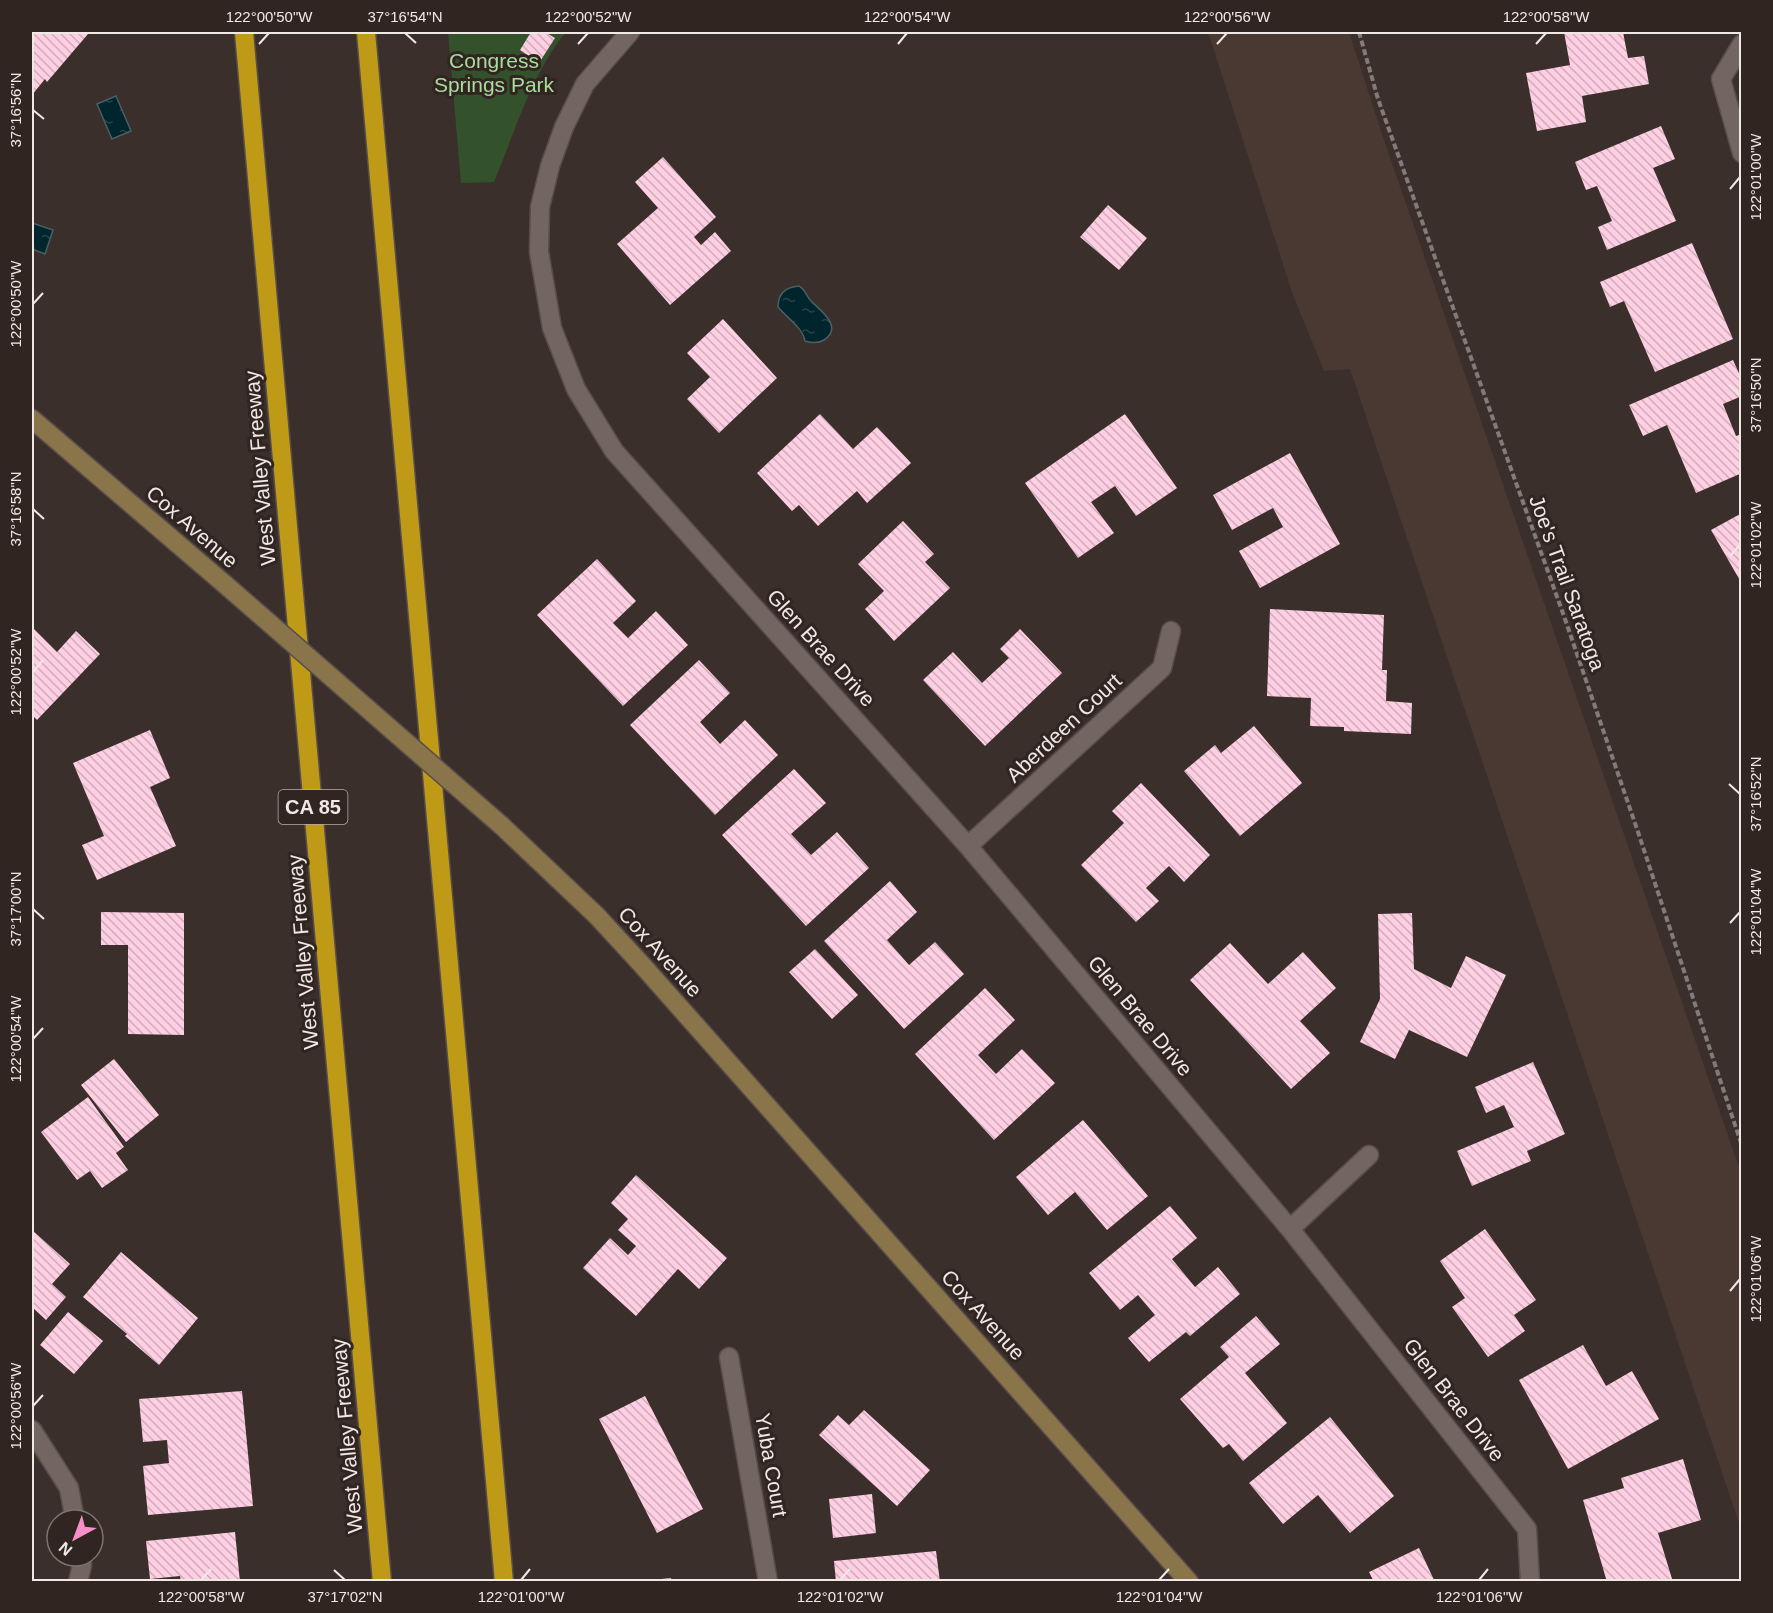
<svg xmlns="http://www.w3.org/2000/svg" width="1773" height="1613" font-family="Arial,sans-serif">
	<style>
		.built { fill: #4a3832 }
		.green { fill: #33512b }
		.water { fill: url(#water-ripples); stroke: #486064; stroke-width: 1.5 }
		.building { fill: url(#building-back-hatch) }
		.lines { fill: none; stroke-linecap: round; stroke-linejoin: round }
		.street-casing { stroke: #584d4a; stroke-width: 21 }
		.secondary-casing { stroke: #584d4a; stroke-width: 21 }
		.highway-casing { stroke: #584d4a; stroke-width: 21 }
		.path { stroke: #857a77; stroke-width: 4; stroke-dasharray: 6 3; stroke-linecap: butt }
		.street { stroke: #736560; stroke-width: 18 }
		.secondary { stroke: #8a754a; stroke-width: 18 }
		.highway { stroke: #bf9a17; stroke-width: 18 }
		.secondary-bridge-casing { stroke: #584d4a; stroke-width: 21; stroke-linecap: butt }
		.secondary-bridge { stroke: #8a754a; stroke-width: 18 }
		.ticks { fill: none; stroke: #f0e8e5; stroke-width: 2 }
		.labels { text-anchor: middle; stroke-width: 6; stroke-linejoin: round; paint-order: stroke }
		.shield { fill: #312521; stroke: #b7aeaa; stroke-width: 1.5 }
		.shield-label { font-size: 20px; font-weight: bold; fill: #f0e8e5 }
		.park-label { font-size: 21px; fill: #a8dc9a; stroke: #312521 }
		.street-label { font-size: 21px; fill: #f0e8e5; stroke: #312521 }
		.neatline { fill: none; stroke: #f0e8e5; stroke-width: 2 }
		.ticks-label { font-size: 15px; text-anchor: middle; fill: #f0e8e5 }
	</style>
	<defs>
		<pattern id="water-ripples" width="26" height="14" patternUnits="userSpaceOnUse" patternTransform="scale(1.5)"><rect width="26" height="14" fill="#00252d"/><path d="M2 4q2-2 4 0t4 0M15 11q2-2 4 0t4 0" fill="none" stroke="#26454b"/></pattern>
		<pattern id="building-back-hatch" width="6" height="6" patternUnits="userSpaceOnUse" patternTransform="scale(1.5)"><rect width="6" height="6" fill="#fecee2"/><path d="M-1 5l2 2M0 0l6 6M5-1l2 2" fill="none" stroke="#d0acbb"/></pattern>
	</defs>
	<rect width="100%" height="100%" fill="#3b2f2b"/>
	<path class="built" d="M1208,32H1349L1383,137L1741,1173V1529L1350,369L1324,371L1293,295Z"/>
	<path class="green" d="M448,32H566C532,73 515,132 494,182L461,183Z"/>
	<path class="water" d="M116,96L131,131L112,139L97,104Z
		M32,223L53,230L45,254L32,249Z
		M799,286C806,290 806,296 811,301C820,310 844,327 824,340C818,344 812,343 805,341C803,328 787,318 778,307C778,293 786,287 799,286Z"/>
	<path class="building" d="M32,32H86L88,34L47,82L45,79L32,95Z
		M531,32H545L555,38L539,63L520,50Z
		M1564,32H1623L1628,58L1644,56L1649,84L1582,96L1586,122L1537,131L1526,73L1570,65Z
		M1661,126L1675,159L1653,168L1676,221L1607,250L1598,227L1612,221L1597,186L1586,190L1575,162Z
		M663,157L716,217L694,237L701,245L715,232L731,251L670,305L617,244L658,208L635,182Z
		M1108,205L1147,238L1119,270L1080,237Z
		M1692,243L1733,339L1655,372L1624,301L1610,307L1600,282Z
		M723,319L777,378L719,433L687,399L710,377L687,353Z
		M1733,360L1742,380V396L1723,404L1736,436L1742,434V473L1696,493L1667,425L1643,436L1629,405Z
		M820,414L853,449L877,427L911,463L867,503L857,491L818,526L799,505L792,511L757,473Z
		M1125,414L1177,488L1136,516L1115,486L1091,502L1114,533L1078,558L1025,483Z
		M1290,453L1340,544L1260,588L1239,551L1283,527L1273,508L1232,530L1213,495Z
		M1742,513V584L1711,530Z
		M903,521L934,554L925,562L950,588L894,641L865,609L884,591L858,564Z
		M597,559L636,601L613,623L628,638L656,611L688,645L623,706L537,615Z
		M1270,609L1384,615L1382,670H1387L1386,701L1412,703L1411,734L1344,731V727L1310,726L1311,698L1267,696Z
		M32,627L57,652L76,631L100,654L37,720L32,715Z
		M1020,629L1062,673L985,746L923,680L953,652L982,683L1009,658L1000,649Z
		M699,660L730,693L700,722L720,744L745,720L778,755L715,815L630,725Z
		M1254,726L1302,783L1240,836L1184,771L1215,745L1221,753Z
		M150,730L170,778L150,787L176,846L97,880L82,845L104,836L73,763Z
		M794,769L826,803L791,834L811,855L837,832L869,868L806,926L722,835Z
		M1141,783L1210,855L1184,882L1169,866L1146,888L1159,901L1136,922L1081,865L1124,823L1112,811Z
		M890,881L917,912L887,940L909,965L935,942L964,974L904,1029L824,941Z
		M101,912L184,913V1035L128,1034V945H101Z
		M1412,913L1414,969L1451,988L1466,956L1506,975L1467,1057L1409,1030L1395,1059L1360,1042L1380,999L1378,914Z
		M1230,943L1268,984L1303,952L1336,988L1300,1021L1330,1053L1291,1089L1190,980Z
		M815,949L858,995L832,1019L789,972Z
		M985,988L1015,1020L978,1055L996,1074L1022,1049L1055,1083L994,1140L915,1054Z
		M114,1059L159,1115L126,1142L81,1085Z
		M1533,1062L1565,1134L1527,1151L1531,1161L1472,1186L1457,1151L1514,1127L1504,1105L1486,1113L1475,1087Z
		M88,1097L124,1147L116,1153L128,1170L102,1188L90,1171L77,1180L41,1132Z
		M1083,1120L1148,1196L1107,1230L1075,1192L1048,1215L1016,1177Z
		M636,1175L727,1258L699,1289L678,1269L636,1316L583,1268L610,1238L628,1255L636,1246L618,1230L628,1219L611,1203Z
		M1170,1206L1197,1238L1172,1259L1195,1287L1218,1267L1240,1294L1190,1336L1186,1332L1149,1362L1128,1338L1155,1315L1138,1295L1120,1310L1089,1273Z
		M1485,1229L1536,1300L1514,1315L1525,1331L1488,1357L1452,1307L1465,1298L1440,1261Z
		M32,1230L70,1264L52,1284L66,1297L46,1320L32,1307Z
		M121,1252L198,1318L159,1365L125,1336L127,1334L83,1297Z
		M68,1312L103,1341L74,1374L40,1345Z
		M1256,1316L1280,1344L1245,1373L1287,1423L1243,1461L1229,1444L1223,1448L1180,1399L1229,1357L1220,1347Z
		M1583,1345L1606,1386L1632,1371L1659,1419L1568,1469L1519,1380Z
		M242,1391L253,1506L148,1515L143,1466L169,1463L167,1440L143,1442L139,1399Z
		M645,1396L703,1509L657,1533L599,1419Z
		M864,1410L930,1470L897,1506L819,1435L838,1415L849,1425Z
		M1330,1417L1394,1496L1350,1533L1318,1495L1283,1524L1249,1483Z
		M1683,1459L1701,1520L1658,1533L1673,1582H1607L1583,1500L1624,1488L1621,1478Z
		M872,1494L876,1533L833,1538L829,1499Z
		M235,1532L240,1582H181L180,1576L150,1579L146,1541Z
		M1419,1548L1435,1582H1374L1369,1572Z
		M936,1551L940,1582H836L834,1561Z
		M671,1578L672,1582H652V1580Z"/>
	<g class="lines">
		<g class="street-casing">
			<path id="street" d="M630,32L585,84L564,127L550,166L540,207L539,252L552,328L576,389L614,451L968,846L1290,1229L1527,1529L1530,1582
				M1742,44L1721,79L1742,153
				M968,846L1162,668L1171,631
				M1290,1229L1369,1155
				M729,1357L768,1582
				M32,1430L69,1488L75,1520
				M78,1582L82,1565L81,1556"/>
		</g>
		<g class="secondary-casing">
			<path id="secondary" d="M32,419L228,587
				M502,826L597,916L643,966L1189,1582"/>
		</g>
		<g class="highway-casing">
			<path id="highway" d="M244,32L382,1582
				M366,32L504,1582"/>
		</g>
		<path class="path" d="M1359,32L1378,99L1565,619L1638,832L1742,1146"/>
		<use href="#street" class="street"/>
		<use href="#secondary" class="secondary"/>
		<use href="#highway" class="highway"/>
		<g class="secondary-bridge-casing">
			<path id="secondary-bridge" d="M228,587L502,826"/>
		</g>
		<use href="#secondary-bridge" class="secondary-bridge"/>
	</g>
	<path class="ticks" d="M405,33L416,43M259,44L269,33M578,44L588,33M898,44L907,33M1217,44L1227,33M1536,44L1546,33M33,110L44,119M1730,189L1740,177M33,304L43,293M1729,385L1740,395M33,509L44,519M1730,556L1740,545M33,672L43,660M1729,784L1740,794M33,909L44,919M1730,923L1740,912M33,1039L43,1028M1730,1291L1740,1279M33,1406L43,1395M334,1570L345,1580M201,1580L211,1569M521,1580L530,1569M840,1580L850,1569M1159,1580L1169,1569M1479,1580L1488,1569"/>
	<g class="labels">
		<rect class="shield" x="278.5" y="790" width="69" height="34" rx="4.5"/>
		<g class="shield-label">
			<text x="313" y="814">CA 85</text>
		</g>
		<g class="park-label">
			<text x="494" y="68">Congress<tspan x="494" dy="24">Springs Park</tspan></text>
		</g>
		<g class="street-label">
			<text transform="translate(260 468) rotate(-95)" y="7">West Valley Freeway</text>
			<text transform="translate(192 527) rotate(41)" y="7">Cox Avenue</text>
			<text transform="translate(1567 583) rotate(70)" y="7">Joe's Trail Saratoga</text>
			<text transform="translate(821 648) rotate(48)" y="7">Glen Brae Drive</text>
			<text transform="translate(1064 728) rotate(-43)" y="7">Aberdeen Court</text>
			<text transform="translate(303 952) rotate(-95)" y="7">West Valley Freeway</text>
			<text transform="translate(660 952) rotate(48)" y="7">Cox Avenue</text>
			<text transform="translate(1140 1016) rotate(50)" y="7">Glen Brae Drive</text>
			<text transform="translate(983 1315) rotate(48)" y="7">Cox Avenue</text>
			<text transform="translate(1454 1400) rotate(52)" y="7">Glen Brae Drive</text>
			<text transform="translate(347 1436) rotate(-95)" y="7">West Valley Freeway</text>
			<text transform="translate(771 1465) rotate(80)" y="7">Yuba Court</text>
		</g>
	</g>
	<rect width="1773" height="1613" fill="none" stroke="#312521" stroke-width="66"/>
	<g transform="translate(75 1538) rotate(221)"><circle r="28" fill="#312521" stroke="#7d736f" stroke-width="1.5"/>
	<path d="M0-4.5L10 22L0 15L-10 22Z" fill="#f98fca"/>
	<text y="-9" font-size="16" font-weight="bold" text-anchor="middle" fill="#f0e8e5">N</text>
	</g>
	<rect x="33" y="33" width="1707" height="1547" class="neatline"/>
	<g class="ticks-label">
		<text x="269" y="22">122°00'50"W</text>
		<text x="405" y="22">37°16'54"N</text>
		<text x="588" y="22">122°00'52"W</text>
		<text x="907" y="22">122°00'54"W</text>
		<text x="1227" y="22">122°00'56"W</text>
		<text x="1546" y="22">122°00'58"W</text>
		<text transform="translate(16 110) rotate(-90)" y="5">37°16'56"N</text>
		<text transform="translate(1756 177) rotate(-90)" y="5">122°01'00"W</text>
		<text transform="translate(16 304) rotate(-90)" y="5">122°00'50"W</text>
		<text transform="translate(1756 395) rotate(-90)" y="5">37°16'50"N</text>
		<text transform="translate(16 509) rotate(-90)" y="5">37°16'58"N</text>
		<text transform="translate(1756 545) rotate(-90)" y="5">122°01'02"W</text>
		<text transform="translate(16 672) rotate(-90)" y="5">122°00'52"W</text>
		<text transform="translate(1756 794) rotate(-90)" y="5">37°16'52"N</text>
		<text transform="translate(16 909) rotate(-90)" y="5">37°17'00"N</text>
		<text transform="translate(1756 912) rotate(-90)" y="5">122°01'04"W</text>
		<text transform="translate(16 1039) rotate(-90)" y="5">122°00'54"W</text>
		<text transform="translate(1756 1279) rotate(-90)" y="5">122°01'06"W</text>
		<text transform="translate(16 1406) rotate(-90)" y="5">122°00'56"W</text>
		<text x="201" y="1602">122°00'58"W</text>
		<text x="345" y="1602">37°17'02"N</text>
		<text x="521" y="1602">122°01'00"W</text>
		<text x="840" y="1602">122°01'02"W</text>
		<text x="1159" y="1602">122°01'04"W</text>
		<text x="1479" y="1602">122°01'06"W</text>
	</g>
</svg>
